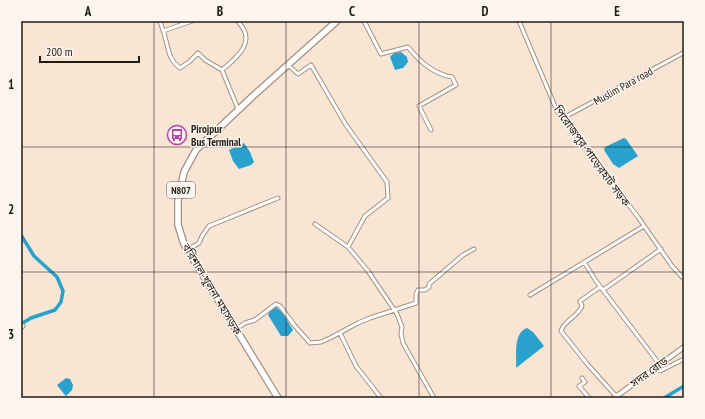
<svg xmlns="http://www.w3.org/2000/svg" width="705" height="419" font-family="'PT Sans Narrow','Noto Sans Bengali',sans-serif">
	<style>
		.water { fill: #29a1cd }
		.lines { fill: none; stroke-linecap: round; stroke-linejoin: round }
		.canal { stroke: #29a1cd; stroke-width: 3.5 }
		.street-casing { stroke: #a39282; stroke-width: 5 }
		.secondary-casing { stroke: #a39282; stroke-width: 6 }
		.highway-casing { stroke: #a39282; stroke-width: 8 }
		.street { stroke: #fff; stroke-width: 3 }
		.secondary { stroke: #fff; stroke-width: 4 }
		.highway { stroke: #fff; stroke-width: 5.5 }
		.grid { fill: none; stroke: #211b15; stroke-width: 1; stroke-opacity: 0.55 }
		.labels { text-anchor: middle; stroke-width: 3; stroke-linejoin: round; paint-order: stroke }
		.shield { fill: #fcf5ee; stroke: #635c56; stroke-width: 1 }
		.shield-label { font-size: 10px; font-weight: bold; fill: #211b15 }
		.street-label { font-size: 11px; fill: #211b15; stroke: #fcf5ee }
		.poi-label { font-size: 11px; font-weight: bold; fill: #211b15; stroke: #fcf5ee; text-anchor: start }
		.neatline { fill: none; stroke: #211b15; stroke-width: 1.5 }
		.grid-label { font-size: 13px; text-anchor: middle; font-weight: bold; fill: #211b15 }
	</style>
	<rect width="100%" height="100%" fill="#f8e5d4"/>
	<path class="water" d="M401,52L407,57L408,62L403,68L395,70L390,57L394,53Z
		M624,138L626,139L638,156L619,168L613,164L604,150L605,147Z
		M244,143L250,152L254,162L251,165L239,169L233,161L229,150Z
		M276,307L283,313L293,330L288,336H281L268,315L270,311Z
		M527,328L533,332L544,346L516,368C517,355 513,333 527,328Z
		M66,378L70,379L73,385L72,390L66,396L64,394L57,385Z"/>
	<g class="lines">
		<path class="canal" d="M21,235L34,256L57,277L63,291L61,302L55,310L31,318L21,324
			M664,398L684,386"/>
		<g class="street-casing">
			<path id="street" d="M160,21C161,26 164,31 165,37C169,50 168,59 180,68L189,62L198,53L205,60L222,70L238,109
				M364,21L381,54L408,47C419,61 433,74 452,77L456,85L419,106L431,130
				M519,21L557,111L638,217L672,266L684,279
				M163,31L192,21
				M288,65L298,74L311,65L346,125L387,182L388,198L365,216L348,247
				M222,70C238,57 258,40 237,21
				M563,118L683,53
				M315,224L348,247L368,271L397,314L402,327L401,334L403,343L434,398
				M187,250L199,243L202,236L209,226L278,198
				M584,262L596,281L660,365
				M600,287L580,301L582,306C577,318 564,320 561,331L588,365L616,396
				M603,290L661,249
				M530,295L644,226
				M21,328L23,326
				M236,329L245,323L255,320L276,304L280,306L295,326L310,343L321,342L330,338L358,323L370,318L416,303V294L418,290H425L429,287V284L463,255L474,249
				M340,333L356,366L381,398
				M654,369L660,371L684,359
				M582,378L585,382L579,386L589,398"/>
		</g>
		<g class="secondary-casing">
			<path id="secondary" d="M614,398L684,347"/>
		</g>
		<g class="highway-casing">
			<path id="highway" d="M278,398L184,244L178,225V201L184,172L196,150L253,96L337,21"/>
		</g>
		<use href="#street" class="street"/>
		<use href="#secondary" class="secondary"/>
		<use href="#highway" class="highway"/>
	</g>
	<path class="grid" d="M154,21V398M286,21V398M419,21V398M551,21V398M21,147H684M21,272H684"/>
	<defs>
		<g id="bus-ring" transform="scale(1)"><circle r="9.5" fill="#fcf5ee" stroke="#b246a6" stroke-width="1.5"/><path d="M-5-6H5V4H4V6H2V4H-2V6H-4V4H-5ZM-3.5-4V0h7V-4ZM-3.5 1.2v1.5H-2V1.2ZM2 1.2v1.5H3.5V1.2Z" fill="#b246a6"/></g>
	</defs>
	<g fill-rule="evenodd">
		<use href="#bus-ring" x="177" y="135"/>
	</g>
	<g class="labels">
		<rect class="shield" x="167" y="182" width="28" height="16" rx="3"/>
		<g class="shield-label">
			<text x="181" y="194">N807</text>
		</g>
		<g class="street-label">
			<text transform="translate(623 86) rotate(-29)" y="4">Muslim Para road</text>
			<text transform="translate(592 156) rotate(54)" y="4">পিরোজপুর-পাড়েরহাট সড়ক</text>
			<text transform="translate(212 289) rotate(59)" y="4">বরিশাল-খুলনা মহাসড়ক</text>
			<text transform="translate(649 372) rotate(-36)" y="4">সদর রোড</text>
		</g>
		<g class="poi-label">
			<text x="191" y="133">Pirojpur<tspan x="191" dy="13">Bus Terminal</tspan></text>
		</g>
	</g>
	<rect width="705" height="419" fill="none" stroke="#fcf5ee" stroke-width="44"/>
	<path d="M40 56v6h99v-6" fill="none" stroke="#211b15" stroke-width="2"/>
	<text x="46" y="56" font-size="12" fill="#211b15" stroke="#fcf5ee" stroke-width="3" paint-order="stroke">200 m</text>
	<rect x="22" y="22" width="661" height="375" class="neatline"/>
	<g class="grid-label">
		<text x="88" y="16">A</text>
		<text x="220" y="16">B</text>
		<text x="352" y="16">C</text>
		<text x="485" y="16">D</text>
		<text x="617" y="16">E</text>
		<text x="11" y="89">1</text>
		<text x="11" y="214">2</text>
		<text x="11" y="339">3</text>
	</g>
</svg>
